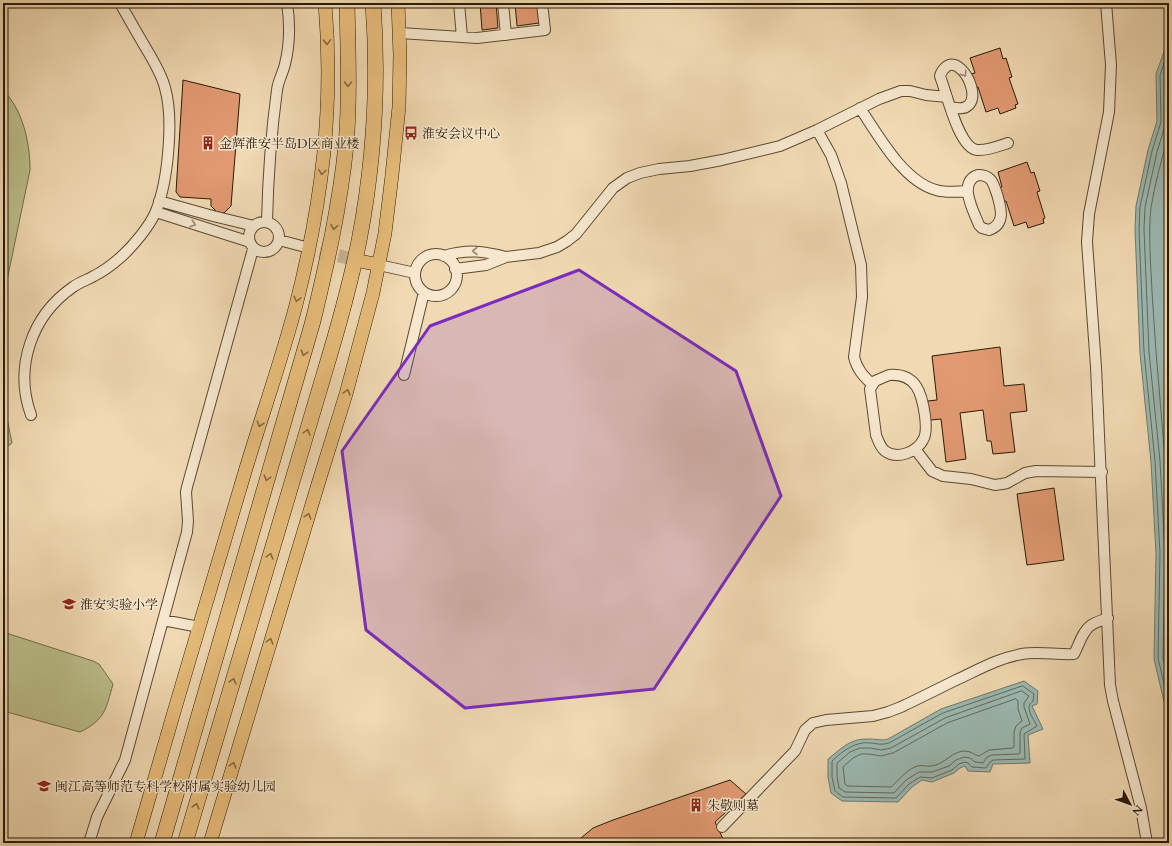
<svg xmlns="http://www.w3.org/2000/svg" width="1172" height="846" font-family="Cardo,'Noto Serif SC',serif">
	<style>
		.green { fill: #bbbf8b; stroke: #726c48 }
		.water { fill: #9cbab3; stroke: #6e7a6e }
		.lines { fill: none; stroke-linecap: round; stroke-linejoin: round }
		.shore { stroke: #626a5c; stroke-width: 1 }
		.building { fill: #e29a72; stroke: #291906 }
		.major-tunnel { stroke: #c9b390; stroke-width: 13; stroke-dasharray: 13 6; stroke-linecap: butt }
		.minor-casing { stroke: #5b4931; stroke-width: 12 }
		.major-casing { stroke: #291906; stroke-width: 14 }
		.highway-casing { stroke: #291906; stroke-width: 16 }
		.minor { stroke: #f6e7ce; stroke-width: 10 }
		.major { stroke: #e8bd7a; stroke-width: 13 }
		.highway { stroke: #e8bd7a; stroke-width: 15 }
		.oneway { stroke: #886b40 }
		.oneway2 { stroke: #9a8a74 }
		.marked { fill: #7b2cbf; fill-opacity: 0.2; stroke: #7b2cbf; stroke-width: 3; stroke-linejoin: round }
		.labels { text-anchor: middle; stroke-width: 3; stroke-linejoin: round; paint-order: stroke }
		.poi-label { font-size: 13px; fill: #291906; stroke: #f6e7ce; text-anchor: start }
	</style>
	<rect width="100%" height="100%" fill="#f1dab3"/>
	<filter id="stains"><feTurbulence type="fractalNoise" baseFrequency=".005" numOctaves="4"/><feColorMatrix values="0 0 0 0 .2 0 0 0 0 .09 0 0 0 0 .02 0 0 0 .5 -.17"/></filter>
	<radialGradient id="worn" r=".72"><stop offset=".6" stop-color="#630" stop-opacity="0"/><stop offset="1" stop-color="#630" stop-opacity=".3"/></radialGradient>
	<path class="green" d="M3,90C23,110 30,143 30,170L5,290L3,307Z
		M3,399L12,443L3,450Z
		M3,632L93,661L99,664L113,684C106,709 105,720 80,732L3,711Z"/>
	<path class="water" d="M1169,38V723L1154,659L1156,554L1151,462L1140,353L1135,229L1136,206L1148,150L1157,121L1156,74Z
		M1024,681L1038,691L1037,704L1032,706L1043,729L1028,735L1030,763L993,764L990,772L968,771L965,766L960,768L954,773L932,782L922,780L912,787L898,802L842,801L831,793L828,777V759C842,748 850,738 870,739C877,739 881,741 888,739L941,709Z"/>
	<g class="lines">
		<path class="shore" d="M1169,49L1160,75L1161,122L1152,151L1140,207L1139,229L1144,352L1155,461L1160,553L1158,658L1169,705
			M1169,64L1165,76L1166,122L1157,152L1145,207L1144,229L1149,352L1160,461L1165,553L1163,658L1169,683
			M1169,134C1162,158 1155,183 1151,208C1148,232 1151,267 1152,292C1156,368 1165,443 1169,519
			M1023,686L1034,694L1033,701C1024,707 1033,718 1037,726L1024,734L1025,759L993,760L990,762L986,768L972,767L968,763L965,762L959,764L952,770L932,778L920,777L909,784L896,798L843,797L835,791L832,777V761C843,751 855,741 871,743C879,744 881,745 889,743L943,713Z
			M1022,691L1029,696L1024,703V707L1030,724L1022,728L1020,732V752L1019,754L992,755L987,757L983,763L975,762L970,758L964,757L956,760L949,766L932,772H919L906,780L894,793L845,792L839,788L837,776V763L850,752L860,748H870L881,750L891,748L945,718Z
			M1016,699L1018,701V709L1022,721L1016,726L1014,732V747L1013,748L989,750L979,756C974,755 971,751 965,751C952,751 944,765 931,766C925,767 921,764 915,767C905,771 899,780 891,787L847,786L845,784L843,767L853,758L861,754H869L881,756L893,753L947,723Z"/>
	</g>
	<path class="building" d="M480,3H496L498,28L482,30Z
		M515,3H537L539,23L517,26Z
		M1000,48L1003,59L1006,58L1012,77L1009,78L1018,104L1015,105L1016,108L1000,114L998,108L986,112L978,87L967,91L963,76L975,73L970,58Z
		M183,80L240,94L231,206L224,213L217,212L211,206V199L180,197L176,192Z
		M1027,162L1031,173L1034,172L1040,191L1037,192L1045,218L1043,219L1044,223L1028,228L1026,222L1014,226L1006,201L995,205L990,190L1002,187L998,172Z
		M1000,347L1004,386L1024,384L1027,411L1010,413L1015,452L993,454L991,441H987L983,410L960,413L966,459L946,462L941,419L921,421L918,402L937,400L932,356Z
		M1054,488L1064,560L1027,565L1017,494Z
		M730,780L746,794L715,822L725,843H576L581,838L593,828L613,820Z"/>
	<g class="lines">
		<path class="major-tunnel" d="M320,251L360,261"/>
		<g class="minor-casing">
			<path id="minor" d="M459,3L462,37
				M503,3L506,35
				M1106,3L1111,65L1109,112L1089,214L1087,242L1096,367L1110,685L1113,701L1141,808L1147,843
				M400,33L477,38L545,30L542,3
				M951,107C991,118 966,55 947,66C943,69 941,72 940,76L941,79C947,95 959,148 977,150C986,151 999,146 1008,143
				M860,108C878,135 903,181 936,190C946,193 957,192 967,191
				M817,130L831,155L841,183L861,265L862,297L854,357C857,369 863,376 872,384
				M978,175C983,175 987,176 990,179C994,183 995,189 997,194C1001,208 1006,224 989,230L982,228L979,225C974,212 957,182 978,175Z
				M159,201L213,216L254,226
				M156,212L250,242
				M249 237a15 15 0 1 1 30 0a15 15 0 1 1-30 0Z
				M267,222C268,178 271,134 277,90C278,81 283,73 285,64C290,44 290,23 287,3
				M279,240L309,248
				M415 275a21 21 0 1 1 42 0a21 21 0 1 1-42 0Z
				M444,256C467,249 484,251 506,257
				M379,265L415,273
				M455,269L486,265L506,257L539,253L557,247L567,241L576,234L613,188L627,178L640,173L659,169L690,166L722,160L780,146L817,130L879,99L901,91H910L926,95L947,97
				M404,375L424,292
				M889,375C917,373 922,394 925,416C926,424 927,434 923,440C917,452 897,460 885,451C880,447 878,440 876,435L870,389L875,381Z
				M31,415C14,368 31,316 73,287C80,282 87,280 94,276C104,271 113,264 121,257C133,246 150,226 156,211C168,181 174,119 165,88C162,75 154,62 147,50C138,35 129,19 120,3
				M915,449L932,471L943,476L971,479L995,485L1002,484L1007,483L1025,473L1036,471L1102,472
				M163,620L199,627
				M722,827L795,751L805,730L813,723L826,720L873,716L888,712L901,707C920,698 938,689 956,680C978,670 998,658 1022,654C1039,651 1057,655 1074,654C1079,645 1082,632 1090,626C1095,622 1103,620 1108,618
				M89,843L97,817L125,760L187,532L188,521L186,492L187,487L253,249"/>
		</g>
		<g class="major-casing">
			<path id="major" d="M360,261L379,265
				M136,843C171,720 208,598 244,475C261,418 281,362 296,305C322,203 334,108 325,3
				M210,843L319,481L346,394L373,293L385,233L392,175L399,107L400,55L398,3"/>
		</g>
		<g class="highway-casing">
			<path id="highway" d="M162,843L313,321C327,263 340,205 346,145C350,98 348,50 347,3
				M185,843L325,371C338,328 350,285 359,241C374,163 379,83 373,3"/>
		</g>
		<use href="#minor" class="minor"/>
		<use href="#major" class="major"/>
		<use href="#highway" class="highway"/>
	</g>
	<defs><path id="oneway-chevron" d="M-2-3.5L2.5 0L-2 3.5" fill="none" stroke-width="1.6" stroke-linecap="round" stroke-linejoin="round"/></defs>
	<g class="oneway">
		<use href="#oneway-chevron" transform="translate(327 42) rotate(88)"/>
		<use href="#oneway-chevron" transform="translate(348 84) rotate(91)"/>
		<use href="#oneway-chevron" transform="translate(322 172) rotate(97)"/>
		<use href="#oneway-chevron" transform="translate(334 227) rotate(100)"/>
		<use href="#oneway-chevron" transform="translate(297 299) rotate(104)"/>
		<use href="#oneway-chevron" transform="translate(304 353) rotate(106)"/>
		<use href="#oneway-chevron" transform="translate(347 392) rotate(-75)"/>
		<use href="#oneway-chevron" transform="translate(260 424) rotate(109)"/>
		<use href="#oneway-chevron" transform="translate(307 432) rotate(-73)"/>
		<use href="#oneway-chevron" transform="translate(267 478) rotate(106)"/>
		<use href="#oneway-chevron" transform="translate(308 516) rotate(-73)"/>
		<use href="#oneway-chevron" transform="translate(270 556) rotate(-73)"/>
		<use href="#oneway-chevron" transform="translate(270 641) rotate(-73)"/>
		<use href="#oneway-chevron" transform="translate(233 681) rotate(-74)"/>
		<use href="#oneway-chevron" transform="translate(233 765) rotate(-73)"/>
		<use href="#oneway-chevron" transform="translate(196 806) rotate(-73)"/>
	</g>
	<g class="oneway2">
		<use href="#oneway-chevron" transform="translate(964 74) rotate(56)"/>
		<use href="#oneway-chevron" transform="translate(193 224) rotate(18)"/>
		<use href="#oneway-chevron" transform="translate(475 251) rotate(180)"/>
	</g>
	<path class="marked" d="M579,270L736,371L781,496L654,689L465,708L366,630L342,451L430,326Z"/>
	<defs>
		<g id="bus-bare" transform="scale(1.08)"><path d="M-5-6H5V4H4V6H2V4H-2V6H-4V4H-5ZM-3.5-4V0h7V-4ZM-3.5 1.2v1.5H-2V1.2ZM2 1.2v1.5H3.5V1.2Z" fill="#8f2418" stroke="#f6e7ce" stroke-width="2.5" paint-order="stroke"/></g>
		<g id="building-bare" transform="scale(1.08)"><path d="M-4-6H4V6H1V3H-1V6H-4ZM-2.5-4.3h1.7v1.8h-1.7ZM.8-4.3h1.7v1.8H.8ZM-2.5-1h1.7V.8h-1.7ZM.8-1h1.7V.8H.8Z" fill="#8f2418" stroke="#f6e7ce" stroke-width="2.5" paint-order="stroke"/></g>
		<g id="school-bare" transform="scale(1.08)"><path d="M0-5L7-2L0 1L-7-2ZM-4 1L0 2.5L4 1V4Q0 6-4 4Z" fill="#8f2418" stroke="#f6e7ce" stroke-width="2.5" paint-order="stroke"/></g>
	</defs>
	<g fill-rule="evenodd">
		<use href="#bus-bare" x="411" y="133"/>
		<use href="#building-bare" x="208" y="143"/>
		<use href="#school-bare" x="69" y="604"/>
		<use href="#school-bare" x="44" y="786"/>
		<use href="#building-bare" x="696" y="805"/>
	</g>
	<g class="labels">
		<g class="poi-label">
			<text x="422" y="138">淮安会议中心</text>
			<text x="219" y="148">金辉淮安半岛D区商业楼</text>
			<text x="80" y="609">淮安实验小学</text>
			<text x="55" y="791">闽江高等师范专科学校附属实验幼儿园</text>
			<text x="707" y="810">朱敬则墓</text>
		</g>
	</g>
	<rect width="1172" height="846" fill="none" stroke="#f1dab3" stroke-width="16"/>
	<rect x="4" y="4" width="1164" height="838" fill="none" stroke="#291906" stroke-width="2"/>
	<rect x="8" y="8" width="1156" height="830" fill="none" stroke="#291906"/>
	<g transform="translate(1130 804) rotate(131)" stroke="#f6e7ce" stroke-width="3" paint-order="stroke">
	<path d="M0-3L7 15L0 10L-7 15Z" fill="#291906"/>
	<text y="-6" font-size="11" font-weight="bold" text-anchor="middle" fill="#291906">N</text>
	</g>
	<rect width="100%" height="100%" filter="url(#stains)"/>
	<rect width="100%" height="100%" fill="url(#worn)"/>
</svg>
